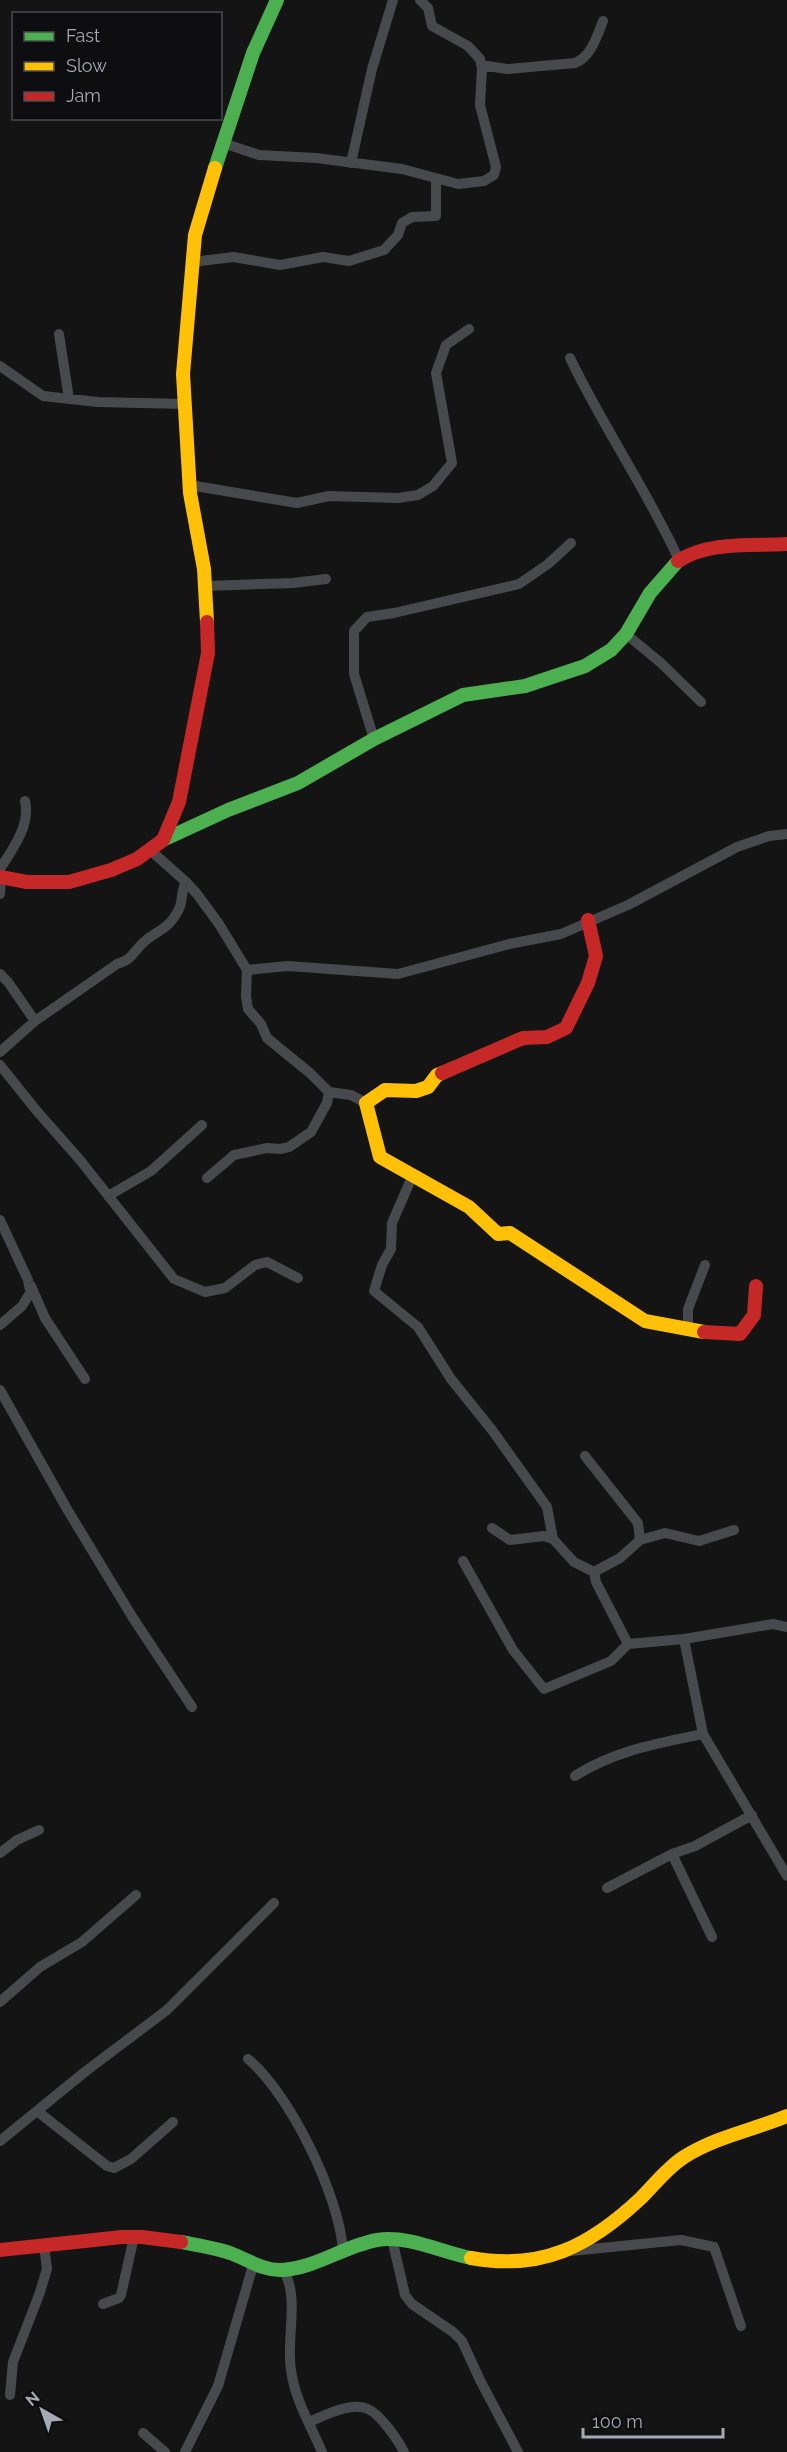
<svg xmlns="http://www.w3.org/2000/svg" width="787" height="2452" font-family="Raleway,sans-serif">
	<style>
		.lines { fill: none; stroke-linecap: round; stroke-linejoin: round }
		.street { stroke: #48494d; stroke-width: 10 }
		.fast { stroke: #4caf50; stroke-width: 14 }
		.slow { stroke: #ffc107; stroke-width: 14 }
		.jam { stroke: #c62828; stroke-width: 14 }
	</style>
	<rect width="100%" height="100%" fill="#141414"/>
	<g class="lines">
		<path class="street" d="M481,65L507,69L575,63C591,57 597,36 603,21
			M223,143L259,155L316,158L402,169L458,184L484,181L494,175L496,167L480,105L482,68L480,59L468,46L432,26L428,8L420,0
			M351,163L372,69L393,0
			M192,262L234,257L280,265L323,257L349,261L384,250L398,235L402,223L412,217L436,216V179
			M59,334L69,399
			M570,358C603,427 647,490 679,560
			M0,366L43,396L98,402L185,404
			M189,485L297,503L329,496L398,498L418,495L433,486L452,463L436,373L446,345L469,329
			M206,586L293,583L326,579
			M626,634L661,663L701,702
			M374,739L354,674V631L367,617L394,613L519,584L548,564L571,543
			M150,850L186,882L197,894L219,924L247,970
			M0,869C12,850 31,825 25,801
			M0,894L1,877
			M0,974L8,982L35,1021
			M0,1052L35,1021L117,964C134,959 133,951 145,941C161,928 168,930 179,909C183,900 181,890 186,882
			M0,1065L36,1110L80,1160L174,1279L205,1292L225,1288L255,1265L267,1262L298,1278
			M366,1103L351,1095L329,1092L310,1073L267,1038L261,1024L248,1009L246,996L247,970L288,966L398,974L509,944L561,934L628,905L737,847L769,836L787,834
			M412,1177L392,1223L391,1249L382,1265L374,1291L418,1327L451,1379L492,1430L547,1507L553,1539L574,1562L594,1572L620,1558L640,1540L665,1533L699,1541L734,1530
			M207,1178L234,1155L267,1148L280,1149L289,1147L311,1132L327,1103L329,1092
			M108,1196L151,1171L202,1125
			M0,1220L28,1280L31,1295L30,1293L22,1306L0,1325
			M31,1286L45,1318L85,1379
			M688,1330V1309L705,1265
			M0,1390L67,1509L133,1618L192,1707
			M585,1456L638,1523L640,1540
			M492,1528L510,1540L544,1536L553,1539
			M463,1561L513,1650L544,1689L611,1661L628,1644
			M594,1572L596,1582L628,1644L684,1639
			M787,1627L773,1624L684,1639L703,1734L787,1876
			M575,1776C613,1751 659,1743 703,1734
			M0,1853L17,1840L39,1830
			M607,1888L672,1854
			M712,1937L672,1854L695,1846L752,1815
			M0,2002L40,1967L82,1942L136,1895
			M248,2059C290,2094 339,2195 343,2250
			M37,2111L107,2166L114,2168L131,2159L173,2122
			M0,2141L86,2071L167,2010L274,1903
			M392,2239L405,2295L412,2304L453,2332L462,2341L480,2380L518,2452
			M571,2251L681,2240L714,2247L741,2326
			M280,2270L285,2273C299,2300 286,2339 291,2370C295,2400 310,2424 322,2452
			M103,2304L119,2298L121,2295L134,2237
			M10,2395L13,2362L39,2295L47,2269L44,2246
			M309,2422C324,2416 351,2401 368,2409C380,2414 398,2440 404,2452
			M143,2433L165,2452
			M185,2452L218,2386L254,2262"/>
		<path class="fast" d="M215,168L253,53L277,0
			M163,840L228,810L298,783L374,739L463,695L525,686L585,666L611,650L626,634L650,593L678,561
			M181,2242C197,2245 214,2248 230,2253C247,2259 263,2271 282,2270C316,2268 344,2246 377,2240C409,2235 440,2252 471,2258"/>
		<path class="slow" d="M207,622L204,569L190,493L183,374L195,235L215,168
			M442,1073L437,1075L428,1087L416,1091L385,1090L366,1103L380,1157L469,1207L498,1234L510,1233L645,1321L704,1332
			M471,2258C542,2271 590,2246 641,2198C655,2184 668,2167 684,2157C715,2137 753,2130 787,2116"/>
		<path class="jam" d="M678,561C709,541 751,546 787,544
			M0,877L27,882H69L111,870L137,859L163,840L179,802L208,653L207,622
			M442,1073L523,1038L547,1037L566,1028L588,983L596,956L588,920
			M704,1332L740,1334L754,1315L756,1286
			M0,2250L122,2237H142L181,2242"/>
	</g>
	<rect x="12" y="12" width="210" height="108" fill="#0e0e10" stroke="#4a4c52" stroke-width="1.5"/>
	<rect x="24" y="32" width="30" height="9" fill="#4caf50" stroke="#4a4c52" stroke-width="1.5"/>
	<text x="66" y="42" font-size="18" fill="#a5aab5">Fast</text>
	<rect x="24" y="62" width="30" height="9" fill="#ffc107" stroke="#4a4c52" stroke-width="1.5"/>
	<text x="66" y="72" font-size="18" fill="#a5aab5">Slow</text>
	<rect x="24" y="92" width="30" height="9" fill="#c62828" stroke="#4a4c52" stroke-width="1.5"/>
	<text x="66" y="102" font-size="18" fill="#a5aab5">Jam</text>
	<g transform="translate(42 2410) rotate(320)" stroke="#0e0e10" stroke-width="4.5" paint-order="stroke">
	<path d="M0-4.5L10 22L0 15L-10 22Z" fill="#a5aab5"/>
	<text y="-9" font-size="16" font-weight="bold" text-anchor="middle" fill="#a5aab5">N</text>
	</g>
	<path d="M583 2428v9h140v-9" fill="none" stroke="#a5aab5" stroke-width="3"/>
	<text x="592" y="2428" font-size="18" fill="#a5aab5" stroke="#0e0e10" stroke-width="4.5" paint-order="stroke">100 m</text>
</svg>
